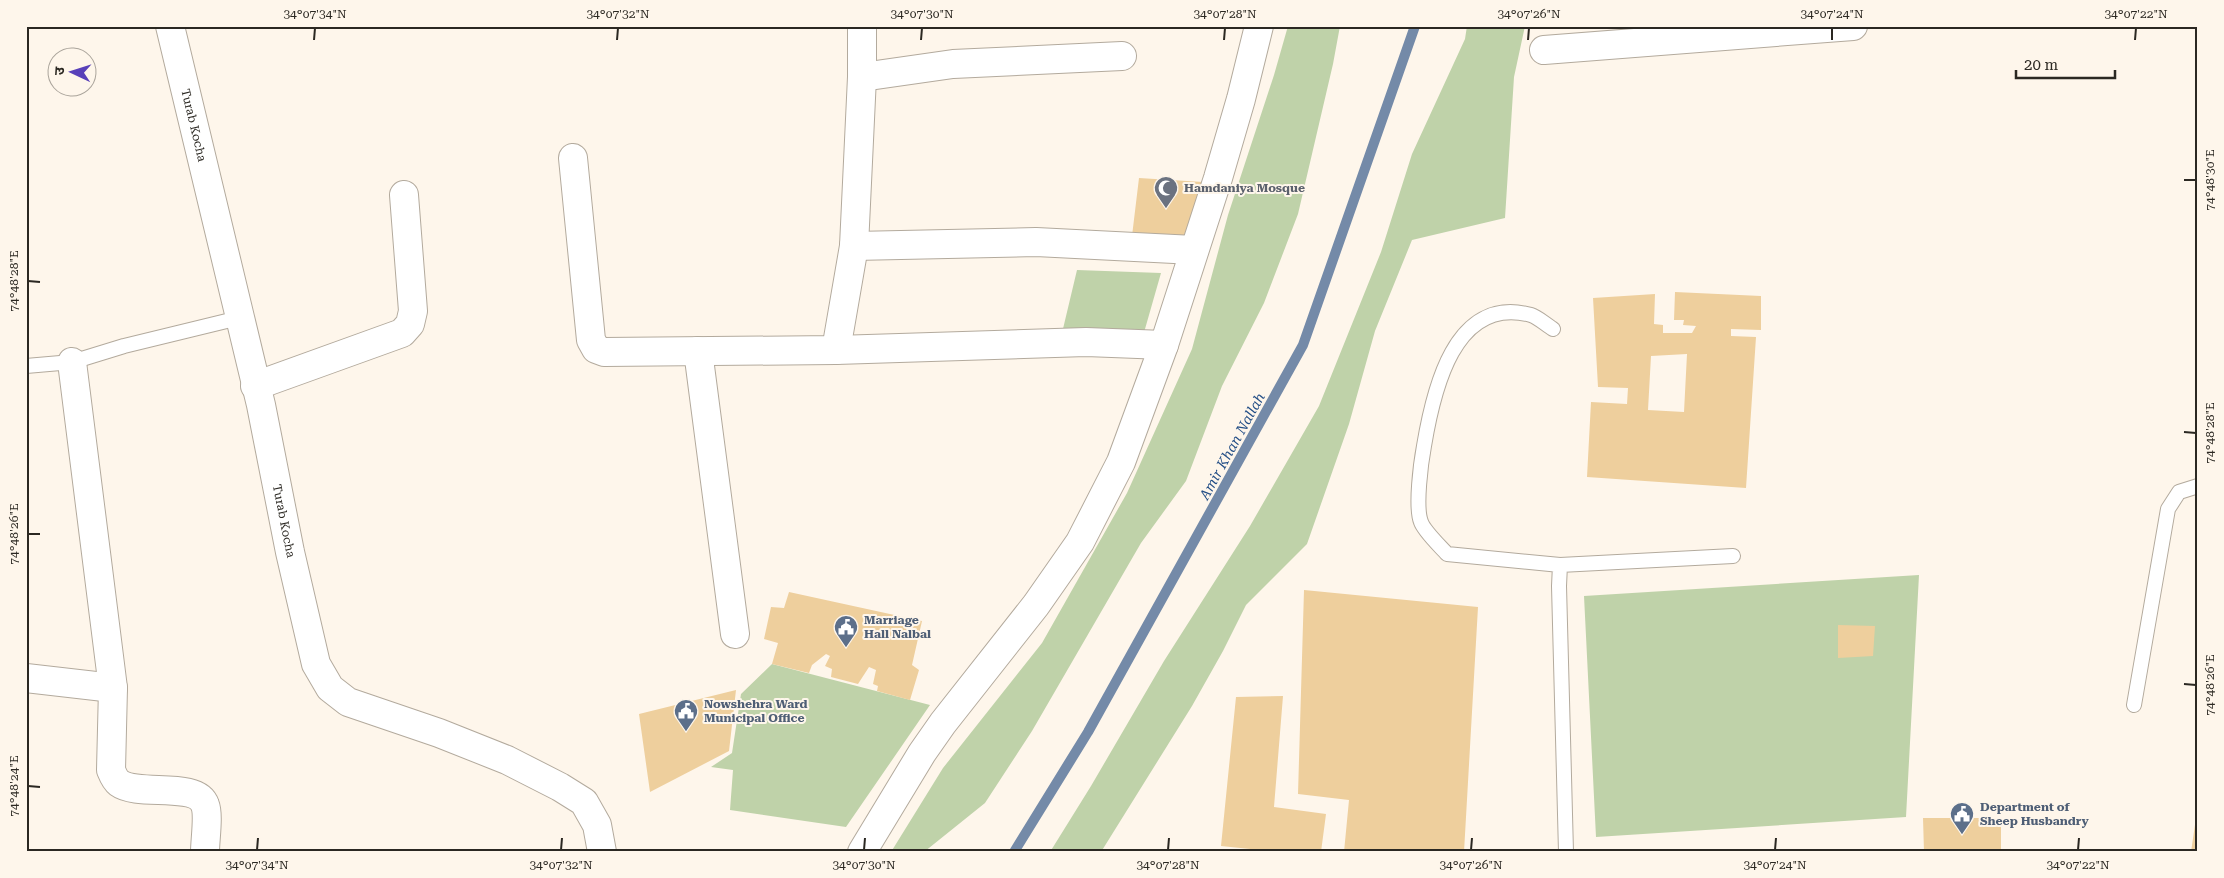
<svg xmlns="http://www.w3.org/2000/svg" width="2224" height="878" font-family="'Roboto Serif','Noto Sans Devanagari',serif">
	<style>
		.green { fill: #bfd2a9 }
		.lines { fill: none; stroke-linecap: round; stroke-linejoin: round }
		.stream { stroke: #748aa8; stroke-width: 10 }
		.building { fill: #eecf9d; fill-rule: evenodd }
		.lane-casing { stroke: #b3aa9d; stroke-width: 16 }
		.street-casing { stroke: #b3aa9d; stroke-width: 30 }
		.lane { stroke: #fff; stroke-width: 14 }
		.street { stroke: #fff; stroke-width: 28 }
		.ticks { fill: none; stroke: #2b2822; stroke-width: 2 }
		.labels { text-anchor: middle; stroke-width: 4; stroke-linejoin: round; paint-order: stroke }
		.street-label { font-size: 12px; fill: #2b2822; stroke: #fef6eb }
		.worship-label { font-size: 12px; font-weight: bold; fill: #5b616d; stroke: #fef6eb; text-anchor: start }
		.service-label { font-size: 12px; font-weight: bold; fill: #4e5e75; stroke: #fef6eb; text-anchor: start }
		.water-label { font-size: 14px; font-style: italic; fill: #234e86; stroke: #fef6eb }
		.neatline { fill: none; stroke: #2b2822; stroke-width: 2 }
		.ticks-label { font-size: 12px; text-anchor: middle; fill: #2b2822 }
	</style>
	<rect width="100%" height="100%" fill="#fef6eb"/>
	<path class="green" d="M1288,26H1340L1333,64L1298,214L1264,303L1222,386L1186,481L1141,543L1032,731L985,803L924,852H891L943,768L1042,643L1127,493L1192,349L1228,215L1274,75Z
		M1467,26H1525L1514,77L1505,218L1412,240L1375,331L1349,424L1307,544L1246,605L1223,651L1192,706L1101,852H1050L1091,786L1164,661L1250,526L1319,406L1381,252L1412,154L1465,39Z
		M1077,270L1161,273L1143,336L1062,333Z
		M1919,575L1906,817L1596,837L1584,596Z
		M772,664L930,705L846,827L730,810L733,770L711,767L732,753L741,694Z"/>
	<g class="lines">
		<path class="stream" d="M1014,852L1088,732L1303,345L1415,26"/>
	</g>
	<path class="building" d="M1139,178L1203,182L1190,241L1132,236Z
		M1675,292L1761,296V330L1731,329V336L1756,337L1746,488L1587,477L1591,402L1627,404L1628,388L1598,387L1593,298L1655,294L1654,324L1663,325V333H1692L1696,326L1683,325L1684,320H1674ZM1687,354L1684,412L1648,410L1651,356Z
		M1304,590L1478,607L1464,852H1344L1349,800L1298,794Z
		M789,592L922,621L912,665L919,670L910,700L877,691L878,686L873,684L876,670L869,667L858,684L831,677L832,669L825,666L830,656L826,654L812,665L809,673L772,664L778,643L764,639L771,607L784,608Z
		M1838,625L1875,626L1873,656L1838,658Z
		M736,690L729,751L650,792L639,714Z
		M1283,696L1274,807L1326,814L1321,852H1278L1221,846L1236,697Z
		M2197,811L2198,852H2191Z
		M1923,818H2001V852H1924Z"/>
	<g class="lines">
		<g class="lane-casing">
			<path id="lane" d="M1553,329C1546,325 1538,317 1531,315C1454,294 1433,392 1424,446C1421,462 1415,507 1421,522C1424,531 1440,546 1447,554L1560,565L1559,586L1566,852
				M26,366L72,362L124,346L239,318
				M1560,565L1733,556
				M2134,705L2168,509L2179,492L2198,486"/>
		</g>
		<g class="street-casing">
			<g id="street">
				<path id="s1" d="M170,26L261,405L290,552L316,664L330,688L348,702L439,733L507,760L560,787L584,802L597,825L602,852"/>
				<path d="M1544,50L1853,26"/>
				<path d="M862,77L953,64L1122,56"/>
				<path d="M573,158L591,340L596,349L604,352L836,350L1086,342L1164,345"/>
				<path d="M854,246L1036,242L1194,250"/>
				<path d="M836,350L854,246L862,77V26"/>
				<path d="M698,351L735,634"/>
				<path d="M72,362L113,688L111,770C113,775 115,780 119,783C138,797 197,781 205,805C209,815 205,840 205,852"/>
				<path d="M255,386L402,333L410,324L413,311L404,195"/>
				<path d="M26,678L113,688"/>
				<path d="M862,852L922,753L943,723L1036,605L1080,542L1121,462L1164,345L1218,178L1241,99L1259,26"/>
			</g>
		</g>
		<use href="#lane" class="lane"/>
		<use href="#street" class="street"/>
	</g>
	<path class="ticks" d="M314,40L315,28M617,40L618,28M921,40L922,28M1224,40L1225,28M1528,40L1529,28M1832,40V28M2135,40L2136,28M2184,180H2196M28,281L40,282M2184,432L2196,433M28,534H40M2184,684L2196,685M28,786L40,787M257,850L258,838M561,850L562,838M864,850L865,838M1168,850L1169,838M1471,850L1472,838M1775,850L1776,838M2078,850L2079,838"/>
	<defs>
		<g id="mosque-pin" transform="scale(1.25)"><path d="M0 17L-7.5 6A9.5 9.5 0 1 1 7.5 6Z" fill="#6b7280" stroke="#fef6eb"/><path d="M3.5-4.9A6 6 0 1 0 3.5 4.9A5 5 0 1 1 3.5-4.9Z" fill="#fff"/></g>
		<g id="civic-pin" transform="scale(1.25)"><path d="M0 17L-7.5 6A9.5 9.5 0 1 1 7.5 6Z" fill="#5c6f8a" stroke="#fef6eb"/><path d="M-.6-6.5H3V-4.5H.6V-3L4-1V1h2V6H-6V1h2V-1L-.6-3ZM-1.2 2.5V6h2.4V2.5Z" fill="#fff"/></g>
	</defs>
	<g fill-rule="evenodd">
		<use href="#mosque-pin" x="1166" y="188"/>
		<use href="#civic-pin" x="846" y="627"/>
		<use href="#civic-pin" x="686" y="711"/>
		<use href="#civic-pin" x="1962" y="814"/>
	</g>
	<g class="labels">
		<g class="street-label">
			<text dy="4" stroke="none"><textPath href="#s1" startOffset="102">Turab Kocha</textPath></text>
			<text dy="4" stroke="none"><textPath href="#s1" startOffset="508">Turab Kocha</textPath></text>
		</g>
		<g class="worship-label">
			<text x="1184" y="192">Hamdaniya Mosque</text>
		</g>
		<g class="service-label">
			<text x="864" y="624">Marriage<tspan x="864" dy="14">Hall Nalbal</tspan></text>
			<text x="704" y="708">Nowshehra Ward<tspan x="704" dy="14">Municipal Office</tspan></text>
			<text x="1980" y="811">Department of<tspan x="1980" dy="14">Sheep Husbandry</tspan></text>
		</g>
		<g class="water-label">
			<text transform="translate(1232 446) rotate(-61)" y="5">Amir Khan Nallah</text>
		</g>
	</g>
	<rect width="2224" height="878" fill="none" stroke="#fef6eb" stroke-width="55"/>
	<g transform="translate(72 72) rotate(274)"><circle r="24" fill="#fef6eb" stroke="#aaa49b"/>
	<path d="M0-4L9 19L0 12L-9 19Z" fill="#5840b9"/>
	<text y="-8" font-size="14" font-weight="bold" text-anchor="middle" fill="#2b2822">उ</text>
	</g>
	<path d="M2016 70v8h99v-8" fill="none" stroke="#2b2822" stroke-width="2.5"/>
	<text x="2024" y="70" font-size="15" fill="#2b2822" stroke="#fef6eb" stroke-width="4" paint-order="stroke">20 m</text>
	<rect x="28" y="28" width="2168" height="822" class="neatline"/>
	<g class="ticks-label">
		<text x="315" y="18">34°07'34"N</text>
		<text x="618" y="18">34°07'32"N</text>
		<text x="922" y="18">34°07'30"N</text>
		<text x="1225" y="18">34°07'28"N</text>
		<text x="1529" y="18">34°07'26"N</text>
		<text x="1832" y="18">34°07'24"N</text>
		<text x="2136" y="18">34°07'22"N</text>
		<text transform="translate(2210 180) rotate(-90)" y="4">74°48'30"E</text>
		<text transform="translate(14 281) rotate(-90)" y="4">74°48'28"E</text>
		<text transform="translate(2210 433) rotate(-90)" y="4">74°48'28"E</text>
		<text transform="translate(14 534) rotate(-90)" y="4">74°48'26"E</text>
		<text transform="translate(2210 685) rotate(-90)" y="4">74°48'26"E</text>
		<text transform="translate(14 786) rotate(-90)" y="4">74°48'24"E</text>
		<text x="257" y="869">34°07'34"N</text>
		<text x="561" y="869">34°07'32"N</text>
		<text x="864" y="869">34°07'30"N</text>
		<text x="1168" y="869">34°07'28"N</text>
		<text x="1471" y="869">34°07'26"N</text>
		<text x="1775" y="869">34°07'24"N</text>
		<text x="2078" y="869">34°07'22"N</text>
	</g>
</svg>
